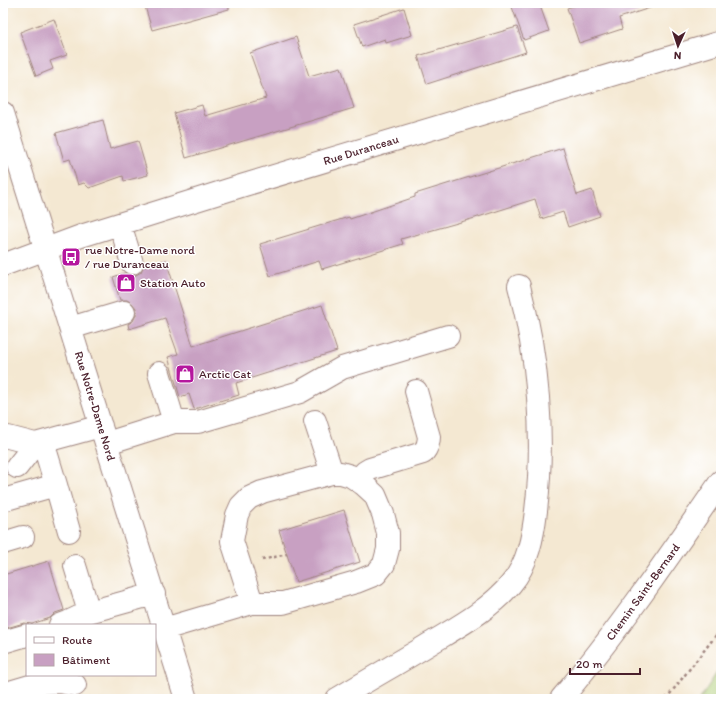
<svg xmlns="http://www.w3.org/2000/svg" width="724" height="702" font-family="Itim,sans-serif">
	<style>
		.green { fill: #adcc74; stroke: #7c7650 }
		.building { fill: #c8a0c2 }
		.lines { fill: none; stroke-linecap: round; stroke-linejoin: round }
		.minor-casing { stroke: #9f847e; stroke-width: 24 }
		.path { stroke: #9f847e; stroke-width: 2.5; stroke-dasharray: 3 3; stroke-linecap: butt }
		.minor { stroke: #fff; stroke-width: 22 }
		.labels { text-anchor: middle; stroke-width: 3; stroke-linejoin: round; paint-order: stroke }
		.street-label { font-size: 12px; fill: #4a1f2b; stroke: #fff }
		.poi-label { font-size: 12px; fill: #4a1f2b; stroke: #fff; text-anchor: start }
	</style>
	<rect width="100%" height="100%" fill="#fff"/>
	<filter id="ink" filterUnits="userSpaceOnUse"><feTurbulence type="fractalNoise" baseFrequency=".025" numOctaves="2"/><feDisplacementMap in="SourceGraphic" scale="8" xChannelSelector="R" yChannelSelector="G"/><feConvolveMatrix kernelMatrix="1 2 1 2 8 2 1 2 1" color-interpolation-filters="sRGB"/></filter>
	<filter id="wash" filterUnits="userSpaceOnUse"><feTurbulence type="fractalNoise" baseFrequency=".012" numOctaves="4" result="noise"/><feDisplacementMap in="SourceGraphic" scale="16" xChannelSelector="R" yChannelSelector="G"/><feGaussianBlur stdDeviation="0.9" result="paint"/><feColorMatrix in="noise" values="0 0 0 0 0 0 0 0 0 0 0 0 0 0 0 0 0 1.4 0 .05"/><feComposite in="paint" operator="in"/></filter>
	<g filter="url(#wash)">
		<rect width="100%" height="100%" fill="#f4e8d2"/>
		<path class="green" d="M721,666V699H700Z"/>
		<g id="blocks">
			<path class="building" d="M144,3H229V9L152,30Z
				M523,3H539L549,31L524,40L512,7Z
				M583,3H652L653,7L619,18L622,29L579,43L567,8Z
				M404,8L412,35L386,43L385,39L362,47L354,24Z
				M54,19L67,55L50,61L53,69L36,76L20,32Z
				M517,27L526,52L427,84L418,56Z
				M296,37L309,76L341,67L354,108L186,158L174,113L202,105L205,116L266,98L250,53Z
				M103,120L110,149L138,141L148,175L124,181L123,176L89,188L84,183L78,185L70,159L64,161L56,133Z
				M563,148L577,195L592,190L600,216L568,227L563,212L541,219L535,199L475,218L401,239L403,244L322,269L319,261L270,276L260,244L349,217L350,219L415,197V194Z
				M166,260L193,346L322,305L337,351L236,383L239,395L194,409L189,394L180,397L168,357L178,354L165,318L129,329L128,324L133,321L136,315V308L132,303L127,300H120L113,277L125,273L130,275H136L141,272L143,267Z
				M344,510L360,562L296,582L279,530Z
				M49,561L64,610L55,613L50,618L32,624L24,623L3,629V575Z"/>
		</g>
	</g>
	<g filter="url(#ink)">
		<use href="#blocks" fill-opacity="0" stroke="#9f847e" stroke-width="1"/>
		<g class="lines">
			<g class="minor-casing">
				<path id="minor" d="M3,113L186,699
					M120,224L132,263
					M3,265L81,236L241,186L721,42
					M70,328L124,312
					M315,421L332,473
					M174,422H198L300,392L342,368L448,336
					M8,437L35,444L101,426
					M107,443L174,422L159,373
					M17,467L35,444
					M358,481L365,472L370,469L423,453C427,448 429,444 429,437L416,391
					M56,485L69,531
					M3,500L56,485L43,442
					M3,543L23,537
					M75,566L89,612L154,594
					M60,625L68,622L89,612
					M164,629L252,603L232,541L237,515L241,506L249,498L262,492L332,473H341L351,476L363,484L375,495L383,514L388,533V549L384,564L376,574L356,582L283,603H252
					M3,642L27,635
					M3,694L40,683L60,682L75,685
					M337,699C368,680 400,662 431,643C459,626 489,610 511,584C528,564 533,536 536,511C545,437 538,357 519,286
					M561,699C619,630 670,555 721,481"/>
			</g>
			<path class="path" d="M262,560L287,554
				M666,699L721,629"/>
			<use href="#minor" class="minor"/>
		</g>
	</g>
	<defs>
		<g id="bus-square" transform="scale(1)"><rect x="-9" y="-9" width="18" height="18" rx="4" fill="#b5179e" stroke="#fff"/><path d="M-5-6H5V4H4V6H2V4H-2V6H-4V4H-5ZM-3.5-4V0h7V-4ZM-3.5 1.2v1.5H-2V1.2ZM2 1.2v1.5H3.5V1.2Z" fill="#fff"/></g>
		<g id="shop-square" transform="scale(1)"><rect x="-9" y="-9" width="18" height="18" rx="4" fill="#b5179e" stroke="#fff"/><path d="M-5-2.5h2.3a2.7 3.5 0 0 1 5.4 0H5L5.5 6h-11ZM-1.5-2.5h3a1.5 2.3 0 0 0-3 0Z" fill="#fff"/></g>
	</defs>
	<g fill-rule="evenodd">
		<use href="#bus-square" x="71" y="257"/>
		<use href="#shop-square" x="126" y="283"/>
		<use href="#shop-square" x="185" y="374"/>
	</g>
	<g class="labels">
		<g class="street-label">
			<text transform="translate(361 150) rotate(-17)" y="4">Rue Duranceau</text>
			<text transform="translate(95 406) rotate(73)" y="4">Rue Notre-Dame Nord</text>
			<text transform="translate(643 592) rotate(-54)" y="4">Chemin Saint-Bernard</text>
		</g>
		<g class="poi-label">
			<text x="85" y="254">rue Notre-Dame nord<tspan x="85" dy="14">/ rue Duranceau</tspan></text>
			<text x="140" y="287">Station Auto</text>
			<text x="199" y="378">Arctic Cat</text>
		</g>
	</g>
	<rect width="724" height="702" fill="none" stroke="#fff" stroke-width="16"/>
	<rect x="26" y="624" width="130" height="52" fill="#ffffff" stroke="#b7a5aa"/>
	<rect x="34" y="637" width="20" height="6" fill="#ffffff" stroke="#b7a5aa"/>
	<text x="62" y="644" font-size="12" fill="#4a1f2b">Route</text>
	<rect x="34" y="654" width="20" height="12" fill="#c8a0c2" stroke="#b7a5aa"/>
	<text x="62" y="664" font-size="12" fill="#4a1f2b">Bâtiment</text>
	<g transform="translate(678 46) rotate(183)" stroke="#ffffff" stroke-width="3" paint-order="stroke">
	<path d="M0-3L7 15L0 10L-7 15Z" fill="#4a1f2b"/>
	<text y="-6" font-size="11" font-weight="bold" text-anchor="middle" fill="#4a1f2b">N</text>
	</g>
	<path d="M570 668v6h70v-6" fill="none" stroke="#4a1f2b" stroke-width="2"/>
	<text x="576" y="668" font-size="12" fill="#4a1f2b" stroke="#ffffff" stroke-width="3" paint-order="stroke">20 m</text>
</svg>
